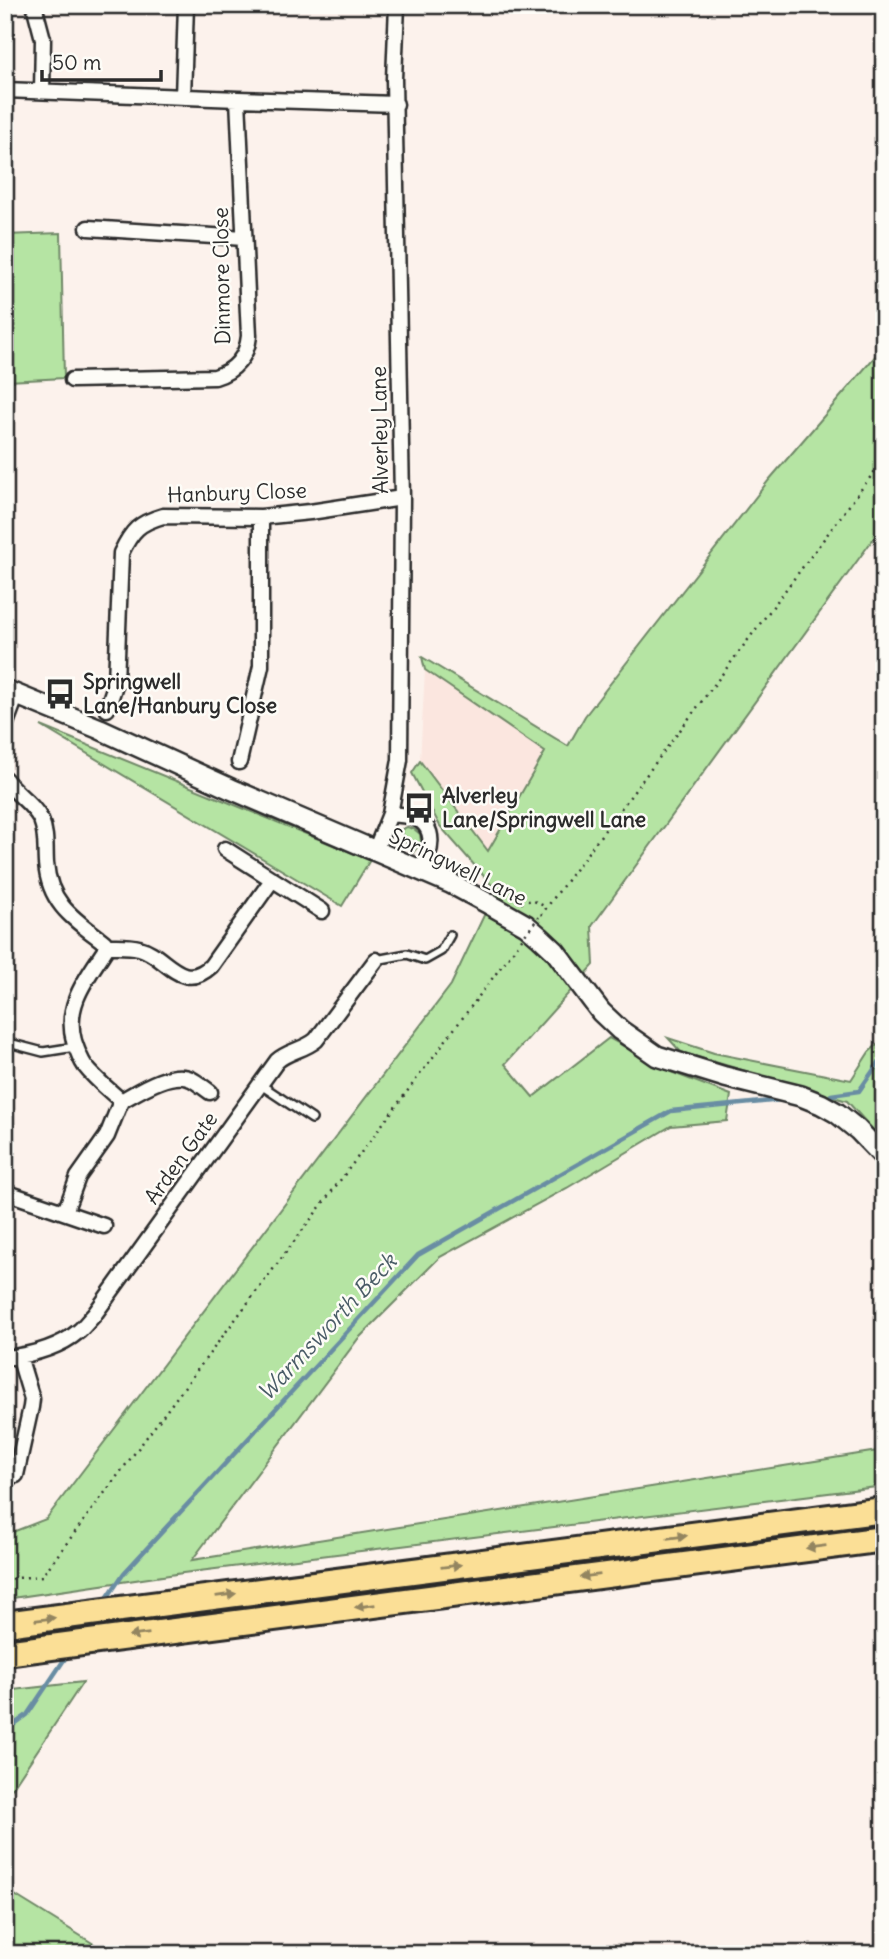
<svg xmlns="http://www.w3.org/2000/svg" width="889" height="1959" font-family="Delius,sans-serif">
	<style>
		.built { fill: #fbe6df }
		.green { fill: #b5e4a3; stroke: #708867; stroke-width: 2 }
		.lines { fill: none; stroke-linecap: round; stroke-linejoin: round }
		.stream { stroke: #698da3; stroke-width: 4.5 }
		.lane-casing { stroke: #2b2b2b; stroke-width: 12 }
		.street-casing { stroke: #2b2b2b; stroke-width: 19 }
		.secondary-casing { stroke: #2b2b2b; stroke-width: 24 }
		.highway-casing { stroke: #2b2b2b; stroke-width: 30 }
		.path { stroke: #2b2b2b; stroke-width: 2.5; stroke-dasharray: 2 5; stroke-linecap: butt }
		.lane { stroke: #fdfcf7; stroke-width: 7 }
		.street { stroke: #fdfcf7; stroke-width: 14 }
		.secondary { stroke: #fdfcf7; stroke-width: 19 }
		.highway { stroke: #fbdf96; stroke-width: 24 }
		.path-bridge { stroke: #2b2b2b; stroke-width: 2.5; stroke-dasharray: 2 5; stroke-linecap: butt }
		.oneway { fill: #938560 }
		.labels { text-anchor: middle; stroke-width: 5; stroke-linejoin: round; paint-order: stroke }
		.street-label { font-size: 21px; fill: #2b2b2b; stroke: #fdfcf7 }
		.poi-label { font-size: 21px; font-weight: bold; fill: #2b2b2b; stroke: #fdfcf7; text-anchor: start }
		.water-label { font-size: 23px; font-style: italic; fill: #4a5c67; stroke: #fdfcf7 }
	</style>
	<rect width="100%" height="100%" fill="#fcf2ec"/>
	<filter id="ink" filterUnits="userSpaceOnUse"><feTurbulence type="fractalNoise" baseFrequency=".0143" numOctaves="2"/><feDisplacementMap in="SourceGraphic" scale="14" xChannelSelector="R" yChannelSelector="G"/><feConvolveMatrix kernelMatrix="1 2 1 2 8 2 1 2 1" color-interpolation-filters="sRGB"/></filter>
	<g filter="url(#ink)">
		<path class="built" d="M425,670L545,752L488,852L420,761Z"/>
		<path class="green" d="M61,233L64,378L8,381L5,392V235Z
			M884,346V524L592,926L594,965L505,1064L533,1097L609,1038L671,1072L731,1095L727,1121L671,1126L567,1188L440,1257L358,1339L192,1560L884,1450V1486L183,1573L5,1599V1535L46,1519L451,985L496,890L440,826L412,773L420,761L488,851L545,752L425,670L422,657L568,746L585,716L769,480Z
			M41,726L370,860L342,906Z
			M407,827L414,829L420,834L421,842L412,854L400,830Z
			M668,1038L714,1053L851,1080L869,1052L884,1039V1092L879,1105L884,1111V1142L847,1101L681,1052Z
			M83,1682L5,1799V1691Z
			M5,1889L110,1954H5Z"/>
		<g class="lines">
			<path class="stream" d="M831,1095L859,1091L884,1055
				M103,1604L124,1573L418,1255L671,1111L782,1100
				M5,1731L27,1715L68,1654"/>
			<g class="lane-casing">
				<path id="lane" d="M376,960L407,954L425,960L441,951L450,935
					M5,1042L43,1052L75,1047
					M261,1085L312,1119"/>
			</g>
			<g class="street-casing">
				<path id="street" d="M34,5L43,39L42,91
					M5,90L238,99L396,104
					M183,97L186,5
					M88,228L244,238
					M72,380L215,377C235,371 247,356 249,336L238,99
					M107,709L116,682L121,553C132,530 139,523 163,516L261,517L310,512L402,498
					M5,726L17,694
					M239,762L261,666V517
					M5,779C15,794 33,803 41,820C47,834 45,848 46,863C49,904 74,919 104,942L106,946L105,950C87,978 64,1005 74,1041C77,1050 80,1059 85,1066C95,1079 109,1090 121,1101
					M390,814C397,815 406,815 413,817C438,825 432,854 420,870
					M225,849L322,911
					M375,851L390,814L400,760L402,498L394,79L397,5
					M106,946C117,946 129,945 139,948C165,954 181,994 211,966L272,880
					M5,1192L104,1226
					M65,1212L78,1177L107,1136L121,1101C139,1091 171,1070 191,1079C197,1082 204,1088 210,1092
					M5,1358C31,1355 59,1348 79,1331C84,1327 89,1320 94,1315L277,1061C288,1051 304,1050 316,1040L376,960
					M16,1475L31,1407L32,1399L19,1356"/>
			</g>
			<g class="secondary-casing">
				<path id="secondary" d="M5,690L100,729L231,789L450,883L489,904L526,925L540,937L555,951L601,1012L620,1030L657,1056L725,1077L801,1096L821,1104L837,1113L858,1130L884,1157"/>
			</g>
			<g class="highway-casing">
				<path id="highway" d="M5,1624L884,1510
					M5,1653L884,1539"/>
			</g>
			<path class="path" d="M521,903L532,900L546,907
				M541,915L884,459
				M5,1579L42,1576L519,943"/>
			<use href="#lane" class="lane"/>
			<use href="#street" class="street"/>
			<use href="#secondary" class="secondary"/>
			<use href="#highway" class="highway"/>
			<path class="path-bridge" d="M521,940L539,917"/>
		</g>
		<defs><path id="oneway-solid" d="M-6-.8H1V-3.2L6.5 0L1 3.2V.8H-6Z" transform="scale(1.75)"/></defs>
		<g class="oneway">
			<use href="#oneway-solid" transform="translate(677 1537) rotate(-7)"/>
			<use href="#oneway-solid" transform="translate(816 1547) rotate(173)"/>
			<use href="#oneway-solid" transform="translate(451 1566) rotate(-7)"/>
			<use href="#oneway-solid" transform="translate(590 1576) rotate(173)"/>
			<use href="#oneway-solid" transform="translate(226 1595) rotate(-8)"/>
			<use href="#oneway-solid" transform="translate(365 1606) rotate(172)"/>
			<use href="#oneway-solid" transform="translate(45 1619) rotate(-7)"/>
			<use href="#oneway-solid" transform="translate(139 1635) rotate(173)"/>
		</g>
	</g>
	<defs>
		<g id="bus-bare" transform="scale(2.415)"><path d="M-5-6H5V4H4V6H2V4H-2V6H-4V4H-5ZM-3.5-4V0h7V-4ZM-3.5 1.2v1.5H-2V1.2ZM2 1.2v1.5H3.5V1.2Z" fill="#2b2b2b" stroke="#fdfcf7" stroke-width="2.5" paint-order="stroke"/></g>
	</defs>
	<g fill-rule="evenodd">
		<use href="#bus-bare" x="60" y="694"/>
		<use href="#bus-bare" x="419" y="808"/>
	</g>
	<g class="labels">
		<g class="street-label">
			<text transform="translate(222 276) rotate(-91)" y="7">Dinmore Close</text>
			<text transform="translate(380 430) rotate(-91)" y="7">Alverley Lane</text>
			<text transform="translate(237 493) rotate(-2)" y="7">Hanbury Close</text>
			<text transform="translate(458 867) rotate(26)" y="7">Springwell Lane</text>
			<text transform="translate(181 1158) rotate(-54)" y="7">Arden Gate</text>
		</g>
		<g class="poi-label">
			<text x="83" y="689">Springwell<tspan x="83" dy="24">Lane/Hanbury Close</tspan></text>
			<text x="442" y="803">Alverley<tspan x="442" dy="24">Lane/Springwell Lane</tspan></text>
		</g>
		<g class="water-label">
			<text transform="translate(327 1327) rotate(-47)" y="8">Warmsworth Beck</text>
		</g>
	</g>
	<rect width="889" height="1959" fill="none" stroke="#fdfcf7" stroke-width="28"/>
	<rect x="14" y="14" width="861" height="1931" fill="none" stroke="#2b2b2b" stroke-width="2.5" filter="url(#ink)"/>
	<path d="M42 70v10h119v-10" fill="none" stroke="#2b2b2b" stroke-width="3.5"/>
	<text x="52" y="70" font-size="21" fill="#2b2b2b" stroke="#fdfcf7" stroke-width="5" paint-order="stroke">50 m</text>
</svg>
